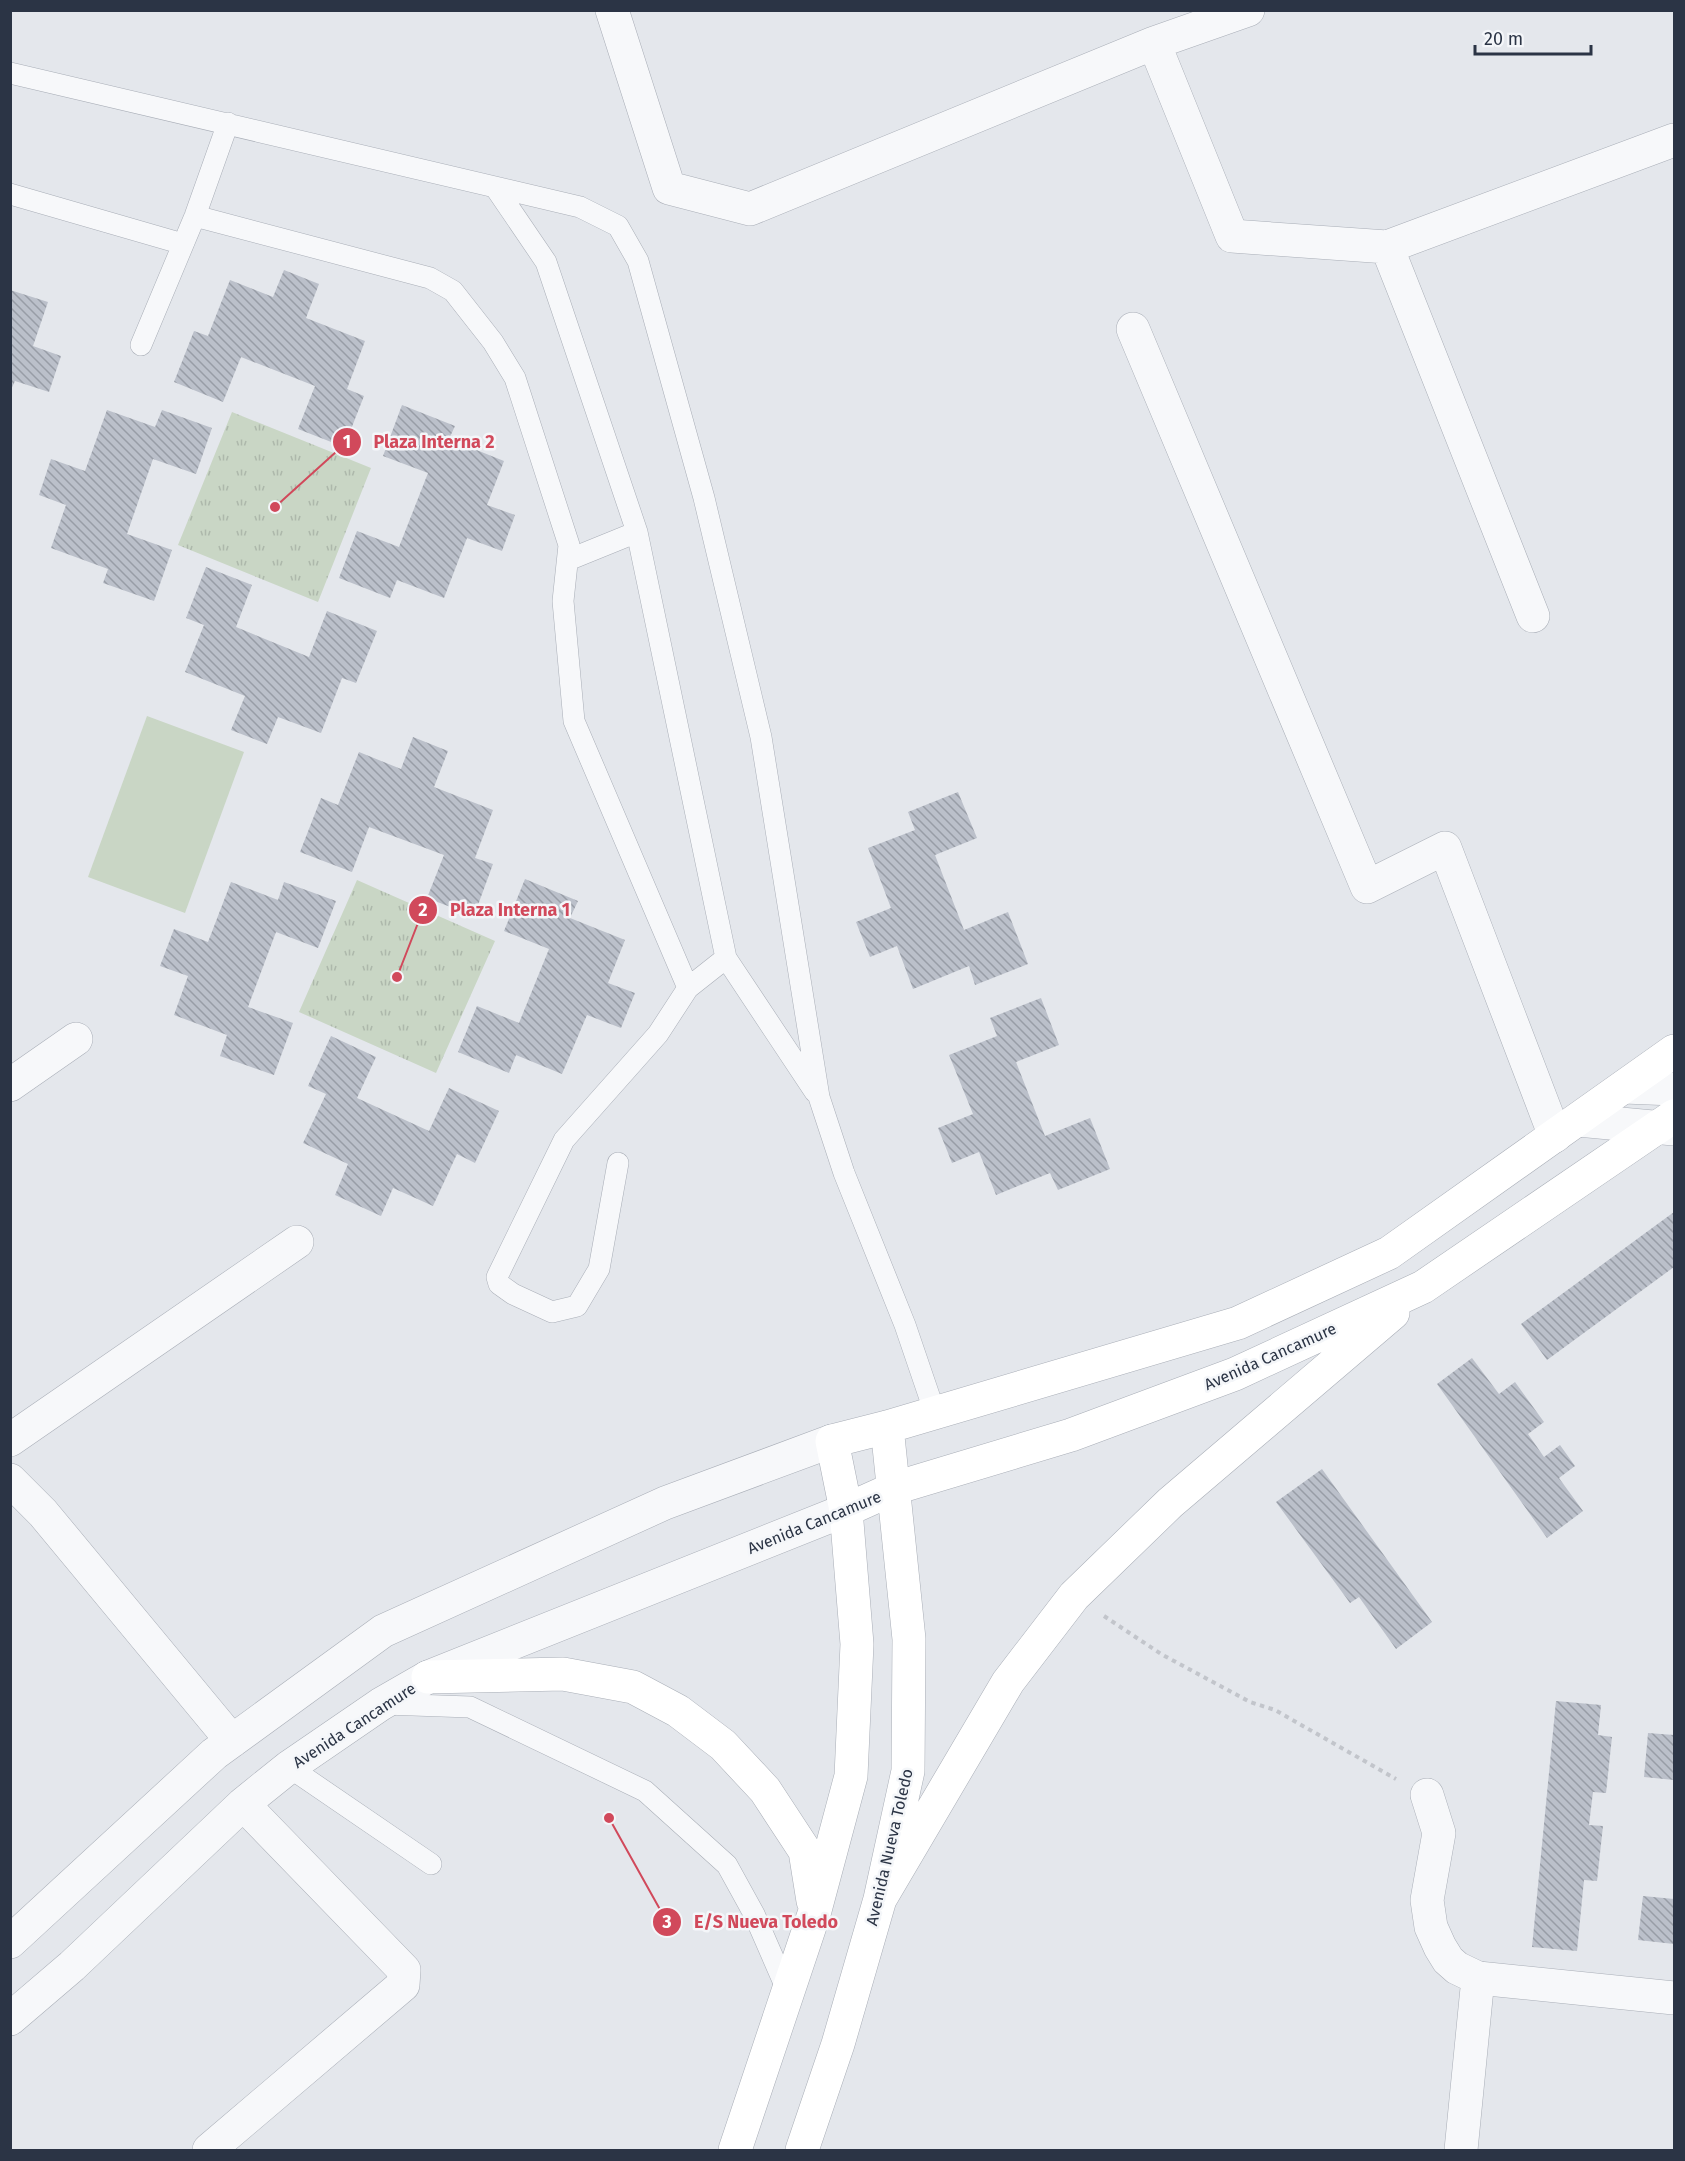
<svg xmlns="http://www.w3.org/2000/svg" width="1685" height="2161" font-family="'Fira Sans',sans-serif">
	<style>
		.park { fill: url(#park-tufts) }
		.garden { fill: #c9d6c5 }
		.building { fill: url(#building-back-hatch) }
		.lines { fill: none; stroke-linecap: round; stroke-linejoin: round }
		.service-casing { stroke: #a9aeb7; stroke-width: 22 }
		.minor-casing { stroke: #a9aeb7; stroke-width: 34 }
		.tertiary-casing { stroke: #a9aeb7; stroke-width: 34 }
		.secondary-casing { stroke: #a9aeb7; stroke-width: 34 }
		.path { stroke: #c2c5cb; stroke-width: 4; stroke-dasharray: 4.5 4.5; stroke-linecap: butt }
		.service { stroke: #f7f8fa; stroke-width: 21 }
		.minor { stroke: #f7f8fa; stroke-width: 33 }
		.tertiary { stroke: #f7f8fa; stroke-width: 33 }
		.secondary { stroke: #fff; stroke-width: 33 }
		.labels { text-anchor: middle; stroke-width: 5; stroke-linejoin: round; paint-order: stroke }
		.street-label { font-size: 16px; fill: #2b3445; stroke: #f4f6f9 }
		.leader { fill: none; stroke: #d1495b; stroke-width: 2 }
		.callout-dot { fill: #d1495b; stroke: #f4f6f9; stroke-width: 2 }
		.mark-label { font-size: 18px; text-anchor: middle; font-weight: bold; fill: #fff }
		.callout-label { font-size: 18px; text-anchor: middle; font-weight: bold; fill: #d1495b; stroke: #f4f6f9; stroke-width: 5; stroke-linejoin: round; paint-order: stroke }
	</style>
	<defs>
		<pattern id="park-tufts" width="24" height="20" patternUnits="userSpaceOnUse" patternTransform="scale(1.5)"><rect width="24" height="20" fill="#c9d6c5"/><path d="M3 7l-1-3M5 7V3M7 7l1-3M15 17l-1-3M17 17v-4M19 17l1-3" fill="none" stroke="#adb8ab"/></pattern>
		<pattern id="building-back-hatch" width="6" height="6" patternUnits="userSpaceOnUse" patternTransform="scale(1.5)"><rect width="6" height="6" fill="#bbc0ca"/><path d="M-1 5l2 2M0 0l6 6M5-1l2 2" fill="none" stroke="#989da6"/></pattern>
	</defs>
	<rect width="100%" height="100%" fill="#e4e7ec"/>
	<path class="park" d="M232,412L371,468L318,602L178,545Z
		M357,880L495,941L436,1073L299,1012Z"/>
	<path class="garden" d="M147,716L244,752L185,913L88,877Z"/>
	<path class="building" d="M284,270L319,284L306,318L365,341L347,389L364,396L344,447L298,429L315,386L241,357L223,402L174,382L194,331L208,336L230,280L273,297Z
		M10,290L48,302L33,346L61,356L49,392L15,381L10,392Z
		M402,405L455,426L449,439L504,461L487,505L515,515L502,551L467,538L444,598L397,580L390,598L339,578L357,531L399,547L428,473L383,456Z
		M107,410L155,427L162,410L212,428L196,474L153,459L127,534L172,550L154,601L103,583L108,569L51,548L66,505L39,495L51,459L85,471Z
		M206,567L252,585L236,627L309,657L327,611L377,631L356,683L342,678L321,733L278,717L267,744L231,730L245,696L185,672L204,625L186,618Z
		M413,737L448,751L434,787L493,810L475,858L493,864L474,916L427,898L444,855L369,827L352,872L300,852L321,798L338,805L359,752L401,769Z
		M958,792L977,838L935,855L964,930L1008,912L1028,964L975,985L969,966L913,989L897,946L870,957L856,922L891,908L868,848L915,830L908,812Z
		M525,879L578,901L570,918L625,940L608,983L635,993L621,1028L587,1015L562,1074L516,1055L509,1073L458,1052L477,1006L519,1023L549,949L504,931Z
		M231,882L278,900L284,882L336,901L318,948L276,932L248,1007L293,1023L274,1075L220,1056L227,1035L174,1015L188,976L160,966L174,929L208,942Z
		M1041,998L1059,1045L1016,1062L1045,1136L1090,1118L1110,1169L1058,1190L1050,1173L996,1195L979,1152L952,1163L938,1128L973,1114L949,1055L997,1036L990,1018Z
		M331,1036L376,1057L357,1098L429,1131L449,1088L499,1111L475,1163L457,1154L433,1206L393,1188L381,1216L335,1195L348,1164L303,1143L326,1094L308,1086Z
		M1674,1212V1267L1547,1360L1521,1324Z
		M1472,1358L1499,1394L1515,1382L1544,1422L1528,1434L1544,1457L1560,1445L1575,1466L1559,1478L1583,1511L1547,1538L1437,1384Z
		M1322,1469L1432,1622L1396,1649L1359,1597L1350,1603L1276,1502Z
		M1556,1701L1601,1705L1598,1735L1612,1737L1606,1793L1593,1792L1589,1825L1603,1826L1597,1881L1584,1880L1577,1951L1532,1947Z
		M1648,1733L1674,1735V1780L1644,1777Z
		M1643,1896L1674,1899V1944L1638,1940Z"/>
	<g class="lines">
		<g class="service-casing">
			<path id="service" d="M10,73L580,207L618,226L638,261L704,498L761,737L819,1097L844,1173L905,1325L935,1413
				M495,187L546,262L637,532L726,958L815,1092
				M10,194L183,244
				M195,216L430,278L453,291L493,342L515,378L569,545L563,601L574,721L688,988
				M141,345L195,216L228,123
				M568,560L637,532
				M618,1163L599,1269L577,1306L552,1312L513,1294L499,1284L497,1277L564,1140L658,1034L688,988L726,958
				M384,1704L470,1707L645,1791L727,1865L754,1914L788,1992
				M289,1767L431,1864"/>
		</g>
		<g class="minor-casing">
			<path id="minor" d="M612,10L669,188L750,209L1154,43L1248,10
				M1154,43L1232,236L1387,247L1674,140
				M1387,247L1533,616
				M1133,329L1367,887L1445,848L1555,1136
				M10,1085L76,1039
				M10,1440L297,1242
				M10,1480L43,1513L232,1741
				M1427,1795L1439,1833L1427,1900L1431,1927L1440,1947L1448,1960L1457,1968L1478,1978L1674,1998
				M10,1942L214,1754L383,1631L665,1503L832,1441
				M10,2019L72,1966L243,1804L289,1767L381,1704L428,1677L846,1510
				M209,2150L403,1985L404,1970L243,1804
				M1461,2150L1478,1978"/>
		</g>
		<g class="tertiary-casing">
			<path id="tertiary" d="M1624,1087L1674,1089
				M1578,1120L1674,1129"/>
		</g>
		<g class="secondary-casing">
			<path id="secondary" d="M846,1510L895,1488L1071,1435L1235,1374L1423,1287L1674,1116
				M428,1677L563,1674L633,1687L678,1711L723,1745L765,1790L805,1851L813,1901
				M880,1899L1008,1682L1074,1596L1170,1503L1393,1313
				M735,2150L814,1914L851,1776L857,1644L846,1510L832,1441L887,1427L1238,1323L1389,1253L1674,1051
				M802,2150L838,2044L880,1899L908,1771L909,1639L887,1427"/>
		</g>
		<path class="path" d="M1104,1616L1161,1654L1250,1702L1275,1710L1396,1779"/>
		<use href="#service" class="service"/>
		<use href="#minor" class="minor"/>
		<use href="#tertiary" class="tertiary"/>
		<use href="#secondary" class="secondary"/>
	</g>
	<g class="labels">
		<g class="street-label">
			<text transform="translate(1270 1356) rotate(-24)" y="6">Avenida Cancamure</text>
			<text transform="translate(814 1522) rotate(-22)" y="6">Avenida Cancamure</text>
			<text transform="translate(354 1725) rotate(-33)" y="6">Avenida Cancamure</text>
			<text transform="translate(889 1847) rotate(-77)" y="6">Avenida Nueva Toledo</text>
		</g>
	</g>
	<path class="leader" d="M275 507L347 442M397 977L423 910M609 1818L667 1922"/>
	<g class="callout-dot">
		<circle cx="275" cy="507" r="6"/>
		<circle cx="397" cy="977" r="6"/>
		<circle cx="609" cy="1818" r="6"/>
		<circle cx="347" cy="442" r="15"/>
		<circle cx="423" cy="910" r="15"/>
		<circle cx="667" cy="1922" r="15"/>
	</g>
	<g class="mark-label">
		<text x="347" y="448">1</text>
		<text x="423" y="916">2</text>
		<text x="667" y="1928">3</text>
	</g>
	<g class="callout-label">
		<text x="434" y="448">Plaza Interna 2</text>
		<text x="510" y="916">Plaza Interna 1</text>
		<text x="766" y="1928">E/S Nueva Toledo</text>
	</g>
	<rect width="1685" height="2161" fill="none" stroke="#2b3445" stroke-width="24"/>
	<path d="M1475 45v9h116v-9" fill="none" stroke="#2b3445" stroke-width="3"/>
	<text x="1484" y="45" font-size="18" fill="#2b3445" stroke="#f4f6f9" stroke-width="4.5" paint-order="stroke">20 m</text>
</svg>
